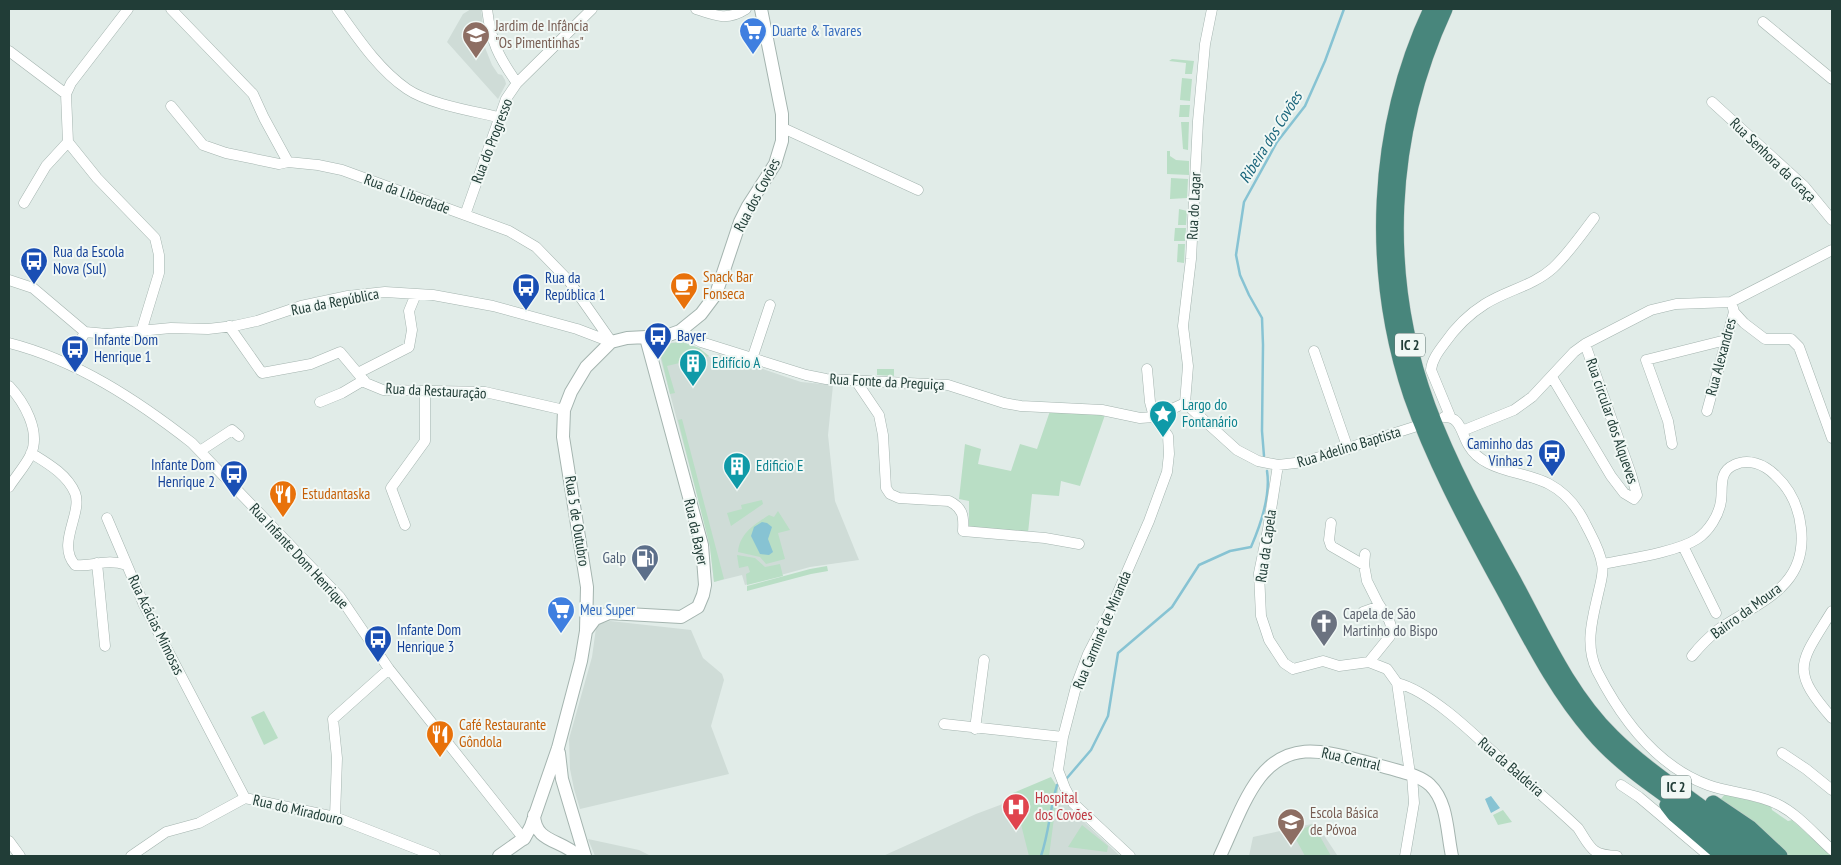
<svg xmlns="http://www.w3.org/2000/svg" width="1841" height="865" font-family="'PT Sans Narrow',sans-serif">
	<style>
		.built { fill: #cfdcd7 }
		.green { fill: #b9dec5 }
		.water { fill: #87c3d3 }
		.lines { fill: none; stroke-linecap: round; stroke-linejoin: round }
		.stream { stroke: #87c3d3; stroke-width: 2.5 }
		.minor-casing { stroke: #a4b4af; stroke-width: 11 }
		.tertiary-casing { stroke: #a4b4af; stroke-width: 14 }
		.trunk-casing { stroke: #c1c9c7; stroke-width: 16 }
		.minor { stroke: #fff; stroke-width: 10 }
		.tertiary { stroke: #fff; stroke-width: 12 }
		.trunk { stroke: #48867c; stroke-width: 15 }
		.labels { text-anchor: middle; stroke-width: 4; stroke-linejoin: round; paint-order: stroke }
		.shield { fill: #f1f8f5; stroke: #5f7570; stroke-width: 1 }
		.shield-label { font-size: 14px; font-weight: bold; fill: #213d37 }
		.education-label { font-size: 15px; fill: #785e54; stroke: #f1f8f5; text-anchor: start }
		.shop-label { font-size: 15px; fill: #366cbe; stroke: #f1f8f5; text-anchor: start }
		.street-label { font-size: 15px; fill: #213d37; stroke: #f1f8f5 }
		.transit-label { font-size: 15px; fill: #164399; stroke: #f1f8f5; text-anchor: start }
		.food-label { font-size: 15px; fill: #c56008; stroke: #f1f8f5; text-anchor: start }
		.culture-label { font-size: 15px; fill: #0d838f; stroke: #f1f8f5; text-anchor: start }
		.service-label { font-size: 15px; fill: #4e5e75; stroke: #f1f8f5; text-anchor: end }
		.worship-label { font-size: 15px; fill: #5b616d; stroke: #f1f8f5; text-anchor: start }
		.health-label { font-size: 15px; fill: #be3a42; stroke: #f1f8f5; text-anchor: start }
		.water-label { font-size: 16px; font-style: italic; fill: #19657b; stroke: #f1f8f5 }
	</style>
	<rect width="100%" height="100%" fill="#e1ece8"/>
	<path class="built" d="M471,9H481L484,36L482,40L492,65L498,74L502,75L505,80L506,84L498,99L447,42L463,14Z
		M682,342L699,348L712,359L718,354L801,382L833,385L828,435L835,501L859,560L810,567L745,585L742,575L714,582L710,547L705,524L659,353V348L663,343Z
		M610,621L691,630L703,658L722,674L724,680L711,726L729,774L580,809L574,789L570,769L569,739L592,657L596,628L599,624Z
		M1056,784L1058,788L1057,794L1080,818L1120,856H883L976,814Z
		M1316,823L1337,855L1249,856L1253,837Z
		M588,839L639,850L651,856H595Z"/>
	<path class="green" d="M1172,59L1194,61L1192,74H1185L1186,63L1169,61Z
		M1182,78L1192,79L1190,101L1180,100Z
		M1180,105H1190L1189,117H1179Z
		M1181,122H1189L1188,150L1183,149Z
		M1167,151H1170V156L1176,160L1189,161V175L1167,174Z
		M1171,178L1188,179L1187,198L1170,199Z
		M1179,209L1187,211L1186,225H1178Z
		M1175,228H1186L1185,241H1174Z
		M1178,244H1185L1184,263L1177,262Z
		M682,342L699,348L709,356L667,366L675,393L670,394L659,348L663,344Z
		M877,369H894V376L877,375Z
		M1050,411L1105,415L1080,486L1061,481L1059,496L1032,494L1028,533L969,528V501L959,499L965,444L981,449L978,464L1011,471L1020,444L1037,449Z
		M682,419L724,579L714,582L710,547L678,420Z
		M762,500L763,504L731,526L727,513L742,509L741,505Z
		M778,511L790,530L778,533L785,559L766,564L760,557L738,552C740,533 754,525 769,515L774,517Z
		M737,555L755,558L765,567L780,564L783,576L747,585L746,574L750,572L748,566L739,568Z
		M827,566L828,571L811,574L747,591V586L810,569Z
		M264,711L278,738L264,745L251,717Z
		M1051,777L1058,788L1049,856H1029L1013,793Z
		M1725,794L1771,806L1772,810L1788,821L1792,820L1832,856H1788L1772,841L1720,800Z
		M1503,810L1512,822L1498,825L1493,815Z
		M1313,824L1331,856H1305L1293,834Z
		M1082,825L1108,846L1107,852L1068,847Z"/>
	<path class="water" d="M762,522L767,523L772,527L768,539L773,552L769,555L760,554L751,536L754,527Z
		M1491,796L1500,808L1491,813L1485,799Z"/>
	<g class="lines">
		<path class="stream" d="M1264,456L1262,431L1263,345L1262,318L1249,295L1240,275L1236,255L1244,202L1277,142L1305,106L1325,61L1344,9
			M1067,778L1091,750L1108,716L1118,653L1172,607L1199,565L1230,551L1251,547C1261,524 1271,496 1267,471
			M1041,856C1049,833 1050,808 1057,785"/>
		<g class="minor-casing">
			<path id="minor" d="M128,9L71,83L66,94L68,142L97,178L155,238L159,255V273L141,332
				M171,9L253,94L264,118L288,162
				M337,9C357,37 378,69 407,89C429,104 472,111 498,117
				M487,9C491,42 498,56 517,83
				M696,9C716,16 727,21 746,9
				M1763,22L1832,79
				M9,51L66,94
				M1712,102L1804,186L1832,220
				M171,106L203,145L226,153L279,164L288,162L318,165L342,170L509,231L536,247L569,281L611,341
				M783,128L918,190
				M24,203L46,166L68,142
				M465,215L506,99L517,83L592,9
				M9,280L33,288L85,332
				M1734,312L1744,323L1765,339H1791L1799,347L1832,438
				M229,326L262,373L311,364L340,352L366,383L383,390L485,392L564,410
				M680,331L701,342L806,375L826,379L948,385L1004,403L1021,406L1102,410L1140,418L1154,417L1185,403
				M85,332L107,334L171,328L208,329L234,326L257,321L301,306L348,296L385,292L433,295L493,306L577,329L611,342
				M9,343C76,360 137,400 192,443L340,597L389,669L524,839
				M1314,351L1348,449
				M752,359L770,305
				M68,364L85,332
				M358,373L409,347L412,330L409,311L416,294
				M1552,377L1611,476L1624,493L1634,499L1637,495L1631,474L1585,344
				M856,381L879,415L883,435L886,488L890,494L899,498L949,501C963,508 964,516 963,531L1045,538L1079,544
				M9,386C24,402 41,431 31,454C26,465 16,476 9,487
				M320,402L342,393L364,380
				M1185,403L1188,366L1183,326L1191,259L1198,121L1205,44L1212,9
				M1185,403L1237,450L1258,461L1278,465L1304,462L1414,427
				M1707,411L1734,312L1733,308
				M1450,416L1431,370C1432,360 1438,352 1444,344C1455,328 1469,314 1485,304C1507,290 1533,286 1553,268C1568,254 1581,235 1594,218
				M1444,417C1461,416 1461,434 1469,446C1473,453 1480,459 1488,463C1507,473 1530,474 1549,484C1566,493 1578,508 1586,525C1592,537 1600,550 1602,564C1604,572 1601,581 1599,590C1593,617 1584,644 1597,671C1621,718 1656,766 1708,785C1730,793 1756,793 1777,804C1798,814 1815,835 1832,850
				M1462,431L1514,410L1532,397L1574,352L1585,344L1651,310L1676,304L1731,302L1832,250
				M1672,444L1668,421L1646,360L1726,340
				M200,451L232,430L239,436
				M31,453C47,463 67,474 75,493C83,513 56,544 75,565C96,567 104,558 127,565L144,605L245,798
				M1278,465L1268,529L1259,573L1261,616L1269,640L1284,663L1293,669L1323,661L1339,666L1369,662L1387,669L1397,683L1410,774
				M107,518L127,565
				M1331,523L1329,540L1331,546L1364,565
				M405,525L391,488L425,441V391
				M1683,546L1716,613
				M1365,554L1364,565L1367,581L1378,603L1389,620L1391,626L1390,636L1369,662
				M97,563L105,646
				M1603,564C1628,559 1677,552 1697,539C1709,531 1719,515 1721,501C1723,488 1718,472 1734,465C1748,458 1764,464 1775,475C1790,489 1799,508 1801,528C1808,587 1759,602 1719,629C1709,637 1700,646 1692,656
				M1832,611C1800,663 1789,669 1832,718
				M1363,612L1380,606
				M1397,683C1432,691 1482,742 1509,767C1532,787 1556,807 1578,828C1591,848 1591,855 1617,856
				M944,724L1063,737
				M975,729L984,660
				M1782,753L1806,769L1832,790
				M1621,785L1639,797L1709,856
				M245,798L335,817L435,856
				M335,817L337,758L333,719L389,669
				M9,841L20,856
				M131,856L166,832L199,823L245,798
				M1130,856L1073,803L1065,788L1058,770L1063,737L1077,683L1088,654L1109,613L1149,521L1167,472L1169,454L1168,436L1154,417L1150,402L1147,369
				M1405,856L1414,803L1412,775"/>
		</g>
		<g class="tertiary-casing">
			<path id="tertiary" d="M586,631L595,619L609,613L681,617L698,607L703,595L705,585L702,545L646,338
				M559,753L562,779L585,856
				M534,815C535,843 561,839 578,856
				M524,839L531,826L558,748L581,661L586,631L587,587L563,437L564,410L571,392L586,367L611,342L627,338L666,336L680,331L701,314L716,294L740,222L748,206L775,164L782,141V114L761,9
				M499,856L523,839
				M1220,856C1232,831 1243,799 1260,777C1287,743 1320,749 1358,760C1375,764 1392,769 1410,774C1417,777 1424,779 1430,785C1448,802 1447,834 1452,856"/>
		</g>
		<g class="trunk-casing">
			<path id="trunk" d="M1431,9C1375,129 1369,270 1411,396C1433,459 1465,519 1497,578C1526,630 1552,686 1592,732C1626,772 1672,798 1714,830C1724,838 1733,848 1743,856
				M1445,9C1387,135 1380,275 1428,406C1451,468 1483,525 1515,583C1543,635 1569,694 1612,736C1657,781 1715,811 1761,856
				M1713,803L1750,828L1780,856
				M1667,805L1674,814L1723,856"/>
		</g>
		<use href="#minor" class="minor"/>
		<use href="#tertiary" class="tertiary"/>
		<use href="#trunk" class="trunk"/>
	</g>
	<defs>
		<g id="supermarket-pin" transform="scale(1.4375)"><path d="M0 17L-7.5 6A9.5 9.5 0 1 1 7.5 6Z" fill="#3f7fe0" stroke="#f1f8f5"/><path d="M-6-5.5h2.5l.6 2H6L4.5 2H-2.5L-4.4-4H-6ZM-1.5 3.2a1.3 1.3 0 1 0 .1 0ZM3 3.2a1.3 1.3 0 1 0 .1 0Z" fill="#fff"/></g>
		<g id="school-pin" transform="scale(1.4375)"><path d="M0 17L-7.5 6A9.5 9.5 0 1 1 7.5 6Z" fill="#8d6e63" stroke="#f1f8f5"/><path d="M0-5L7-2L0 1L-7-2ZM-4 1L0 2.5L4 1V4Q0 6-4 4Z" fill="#fff"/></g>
		<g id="bus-pin" transform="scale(1.4375)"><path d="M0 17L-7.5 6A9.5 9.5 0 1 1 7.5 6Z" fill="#1a4fb4" stroke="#f1f8f5"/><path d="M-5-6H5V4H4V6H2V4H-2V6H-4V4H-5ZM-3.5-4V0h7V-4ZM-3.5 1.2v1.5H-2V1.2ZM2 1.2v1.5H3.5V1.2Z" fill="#fff"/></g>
		<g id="cafe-pin" transform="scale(1.4375)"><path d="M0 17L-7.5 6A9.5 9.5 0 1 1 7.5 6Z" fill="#e8710a" stroke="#f1f8f5"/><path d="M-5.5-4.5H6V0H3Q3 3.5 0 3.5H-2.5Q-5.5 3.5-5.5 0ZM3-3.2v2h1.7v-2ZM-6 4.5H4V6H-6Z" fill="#fff"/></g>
		<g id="building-pin" transform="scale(1.4375)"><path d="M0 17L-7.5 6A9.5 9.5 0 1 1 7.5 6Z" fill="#0f9aa8" stroke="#f1f8f5"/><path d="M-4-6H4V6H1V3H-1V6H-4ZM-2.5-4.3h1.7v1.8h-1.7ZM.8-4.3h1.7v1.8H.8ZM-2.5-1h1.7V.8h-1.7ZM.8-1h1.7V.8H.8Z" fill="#fff"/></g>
		<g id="sight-pin" transform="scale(1.4375)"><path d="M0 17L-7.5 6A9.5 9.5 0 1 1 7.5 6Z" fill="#0f9aa8" stroke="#f1f8f5"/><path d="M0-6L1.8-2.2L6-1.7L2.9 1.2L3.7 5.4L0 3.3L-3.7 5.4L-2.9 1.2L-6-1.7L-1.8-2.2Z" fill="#fff"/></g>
		<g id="restaurant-pin" transform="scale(1.4375)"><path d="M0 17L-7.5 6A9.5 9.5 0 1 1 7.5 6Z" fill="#e8710a" stroke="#f1f8f5"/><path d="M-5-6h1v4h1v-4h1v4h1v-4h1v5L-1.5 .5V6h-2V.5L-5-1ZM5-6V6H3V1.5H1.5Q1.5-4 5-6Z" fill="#fff"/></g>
		<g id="fuel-pin" transform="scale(1.4375)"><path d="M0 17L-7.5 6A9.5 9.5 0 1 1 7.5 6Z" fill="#5c6f8a" stroke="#f1f8f5"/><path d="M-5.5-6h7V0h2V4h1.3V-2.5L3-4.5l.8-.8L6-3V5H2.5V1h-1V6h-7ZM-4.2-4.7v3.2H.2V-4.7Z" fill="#fff"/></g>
		<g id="church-pin" transform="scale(1.4375)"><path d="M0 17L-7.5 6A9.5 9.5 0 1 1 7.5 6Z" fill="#6b7280" stroke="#f1f8f5"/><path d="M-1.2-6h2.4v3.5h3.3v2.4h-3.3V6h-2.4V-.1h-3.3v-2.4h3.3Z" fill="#fff"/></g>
		<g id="hospital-pin" transform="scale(1.4375)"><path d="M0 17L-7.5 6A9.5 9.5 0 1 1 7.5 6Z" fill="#e0444e" stroke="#f1f8f5"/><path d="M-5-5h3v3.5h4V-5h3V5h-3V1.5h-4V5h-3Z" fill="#fff"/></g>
	</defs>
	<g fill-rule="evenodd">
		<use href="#supermarket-pin" x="753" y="31"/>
		<use href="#school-pin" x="476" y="35"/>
		<use href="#bus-pin" x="34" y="261"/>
		<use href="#cafe-pin" x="684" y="286"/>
		<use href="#bus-pin" x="526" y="287"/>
		<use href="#bus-pin" x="658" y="336"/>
		<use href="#bus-pin" x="75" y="349"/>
		<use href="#building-pin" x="693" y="363"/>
		<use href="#sight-pin" x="1163" y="414"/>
		<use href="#bus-pin" x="1552" y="453"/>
		<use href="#building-pin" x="737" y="466"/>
		<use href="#bus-pin" x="234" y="474"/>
		<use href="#restaurant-pin" x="283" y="494"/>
		<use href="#fuel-pin" x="645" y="558"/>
		<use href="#supermarket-pin" x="561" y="610"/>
		<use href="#church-pin" x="1324" y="623"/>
		<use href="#bus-pin" x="378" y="639"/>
		<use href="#restaurant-pin" x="440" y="734"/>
		<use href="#hospital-pin" x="1016" y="807"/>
		<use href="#school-pin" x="1291" y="822"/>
	</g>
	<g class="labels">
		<g class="shield">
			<rect x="1395" y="333.5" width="30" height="23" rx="4"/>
			<rect x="1661" y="775.5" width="30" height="23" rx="4"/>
		</g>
		<g class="shield-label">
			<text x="1410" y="350">IC 2</text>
			<text x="1676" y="792">IC 2</text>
		</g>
		<g class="education-label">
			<text x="495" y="31">Jardim de Infância<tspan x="495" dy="17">"Os Pimentinhas"</tspan></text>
			<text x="1310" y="818">Escola Básica<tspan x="1310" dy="17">de Póvoa</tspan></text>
		</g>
		<g class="shop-label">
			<text x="772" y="36">Duarte &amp; Tavares</text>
			<text x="580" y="615">Meu Super</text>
		</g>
		<g class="street-label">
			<text transform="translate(492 141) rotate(-69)" y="5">Rua do Progresso</text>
			<text transform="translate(1773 160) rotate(44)" y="5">Rua Senhora da Graça</text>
			<text transform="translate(407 194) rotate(20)" y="5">Rua da Liberdade</text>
			<text transform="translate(757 195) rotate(-62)" y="5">Rua dos Covões</text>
			<text transform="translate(1194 206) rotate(-87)" y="5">Rua do Lagar</text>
			<text transform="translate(335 302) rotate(-11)" y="5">Rua da República</text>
			<text transform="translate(1721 357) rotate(-75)" y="5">Rua Alexandres</text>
			<text transform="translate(887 382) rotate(3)" y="5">Rua Fonte da Preguiça</text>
			<text transform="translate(436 391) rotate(3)" y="5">Rua da Restauração</text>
			<text transform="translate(1612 421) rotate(71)" y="5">Rua circular dos Alqueves</text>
			<text transform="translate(1349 447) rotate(-17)" y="5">Rua Adelino Baptista</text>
			<text transform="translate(577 521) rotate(81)" y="5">Rua 5 de Outubro</text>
			<text transform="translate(696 532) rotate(78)" y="5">Rua da Bayer</text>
			<text transform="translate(1266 546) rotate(-82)" y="5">Rua da Capela</text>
			<text transform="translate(299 556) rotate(47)" y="5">Rua Infante Dom Henrique</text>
			<text transform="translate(1746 611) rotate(-36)" y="5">Bairro da Moura</text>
			<text transform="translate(156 625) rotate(64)" y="5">Rua Acácias Mimosas</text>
			<text transform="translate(1102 630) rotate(-67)" y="5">Rua Carminé de Miranda</text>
			<text transform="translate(1351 759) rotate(13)" y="5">Rua Central</text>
			<text transform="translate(1511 767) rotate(41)" y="5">Rua da Baldeira</text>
			<text transform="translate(298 810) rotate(13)" y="5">Rua do Miradouro</text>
		</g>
		<g class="transit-label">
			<text x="53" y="257">Rua da Escola<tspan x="53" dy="17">Nova (Sul)</tspan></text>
			<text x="545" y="283">Rua da<tspan x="545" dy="17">República 1</tspan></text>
			<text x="677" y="341">Bayer</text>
			<text x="94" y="345">Infante Dom<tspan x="94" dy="17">Henrique 1</tspan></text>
			<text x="1533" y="449" text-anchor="end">Caminho das<tspan x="1533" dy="17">Vinhas 2</tspan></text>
			<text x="215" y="470" text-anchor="end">Infante Dom<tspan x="215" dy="17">Henrique 2</tspan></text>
			<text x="397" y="635">Infante Dom<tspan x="397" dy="17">Henrique 3</tspan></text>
		</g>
		<g class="food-label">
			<text x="703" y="282">Snack Bar<tspan x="703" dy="17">Fonseca</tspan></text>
			<text x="302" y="499">Estudantaska</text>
			<text x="459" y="730">Café Restaurante<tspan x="459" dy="17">Gôndola</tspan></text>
		</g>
		<g class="culture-label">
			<text x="712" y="368">Edifício A</text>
			<text x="1182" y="410">Largo do<tspan x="1182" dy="17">Fontanário</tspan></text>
			<text x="756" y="471">Edificio E</text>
		</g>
		<g class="service-label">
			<text x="626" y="563">Galp</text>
		</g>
		<g class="worship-label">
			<text x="1343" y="619">Capela de São<tspan x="1343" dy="17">Martinho do Bispo</tspan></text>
		</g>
		<g class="health-label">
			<text x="1035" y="803">Hospital<tspan x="1035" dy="17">dos Covões</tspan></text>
		</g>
		<g class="water-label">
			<text transform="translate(1270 137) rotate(-58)" y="6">Ribeira dos Covões</text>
		</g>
	</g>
	<rect width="1841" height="865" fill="none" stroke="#213d37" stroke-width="20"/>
</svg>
